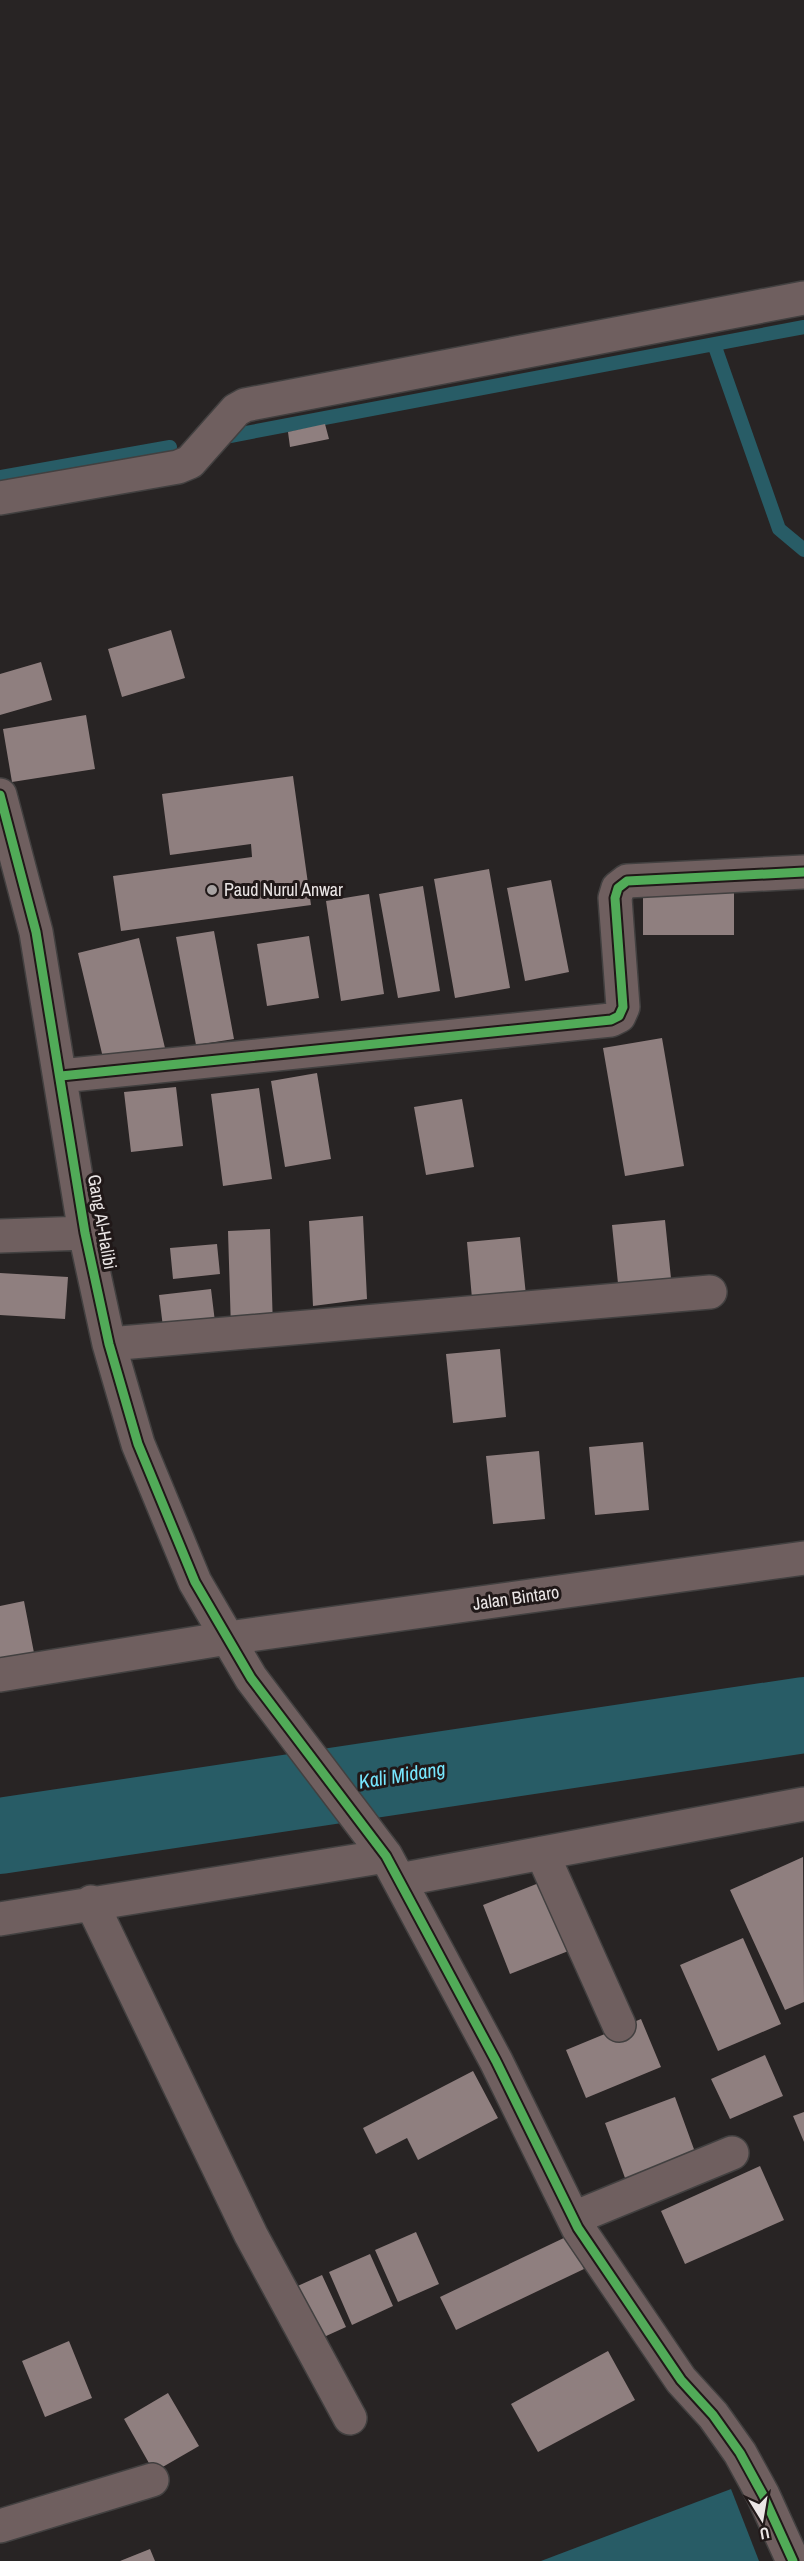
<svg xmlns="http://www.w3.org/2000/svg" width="804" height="2561" font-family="'Archivo Narrow',sans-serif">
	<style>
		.water { fill: #285c66 }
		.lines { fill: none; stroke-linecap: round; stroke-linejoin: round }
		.stream { stroke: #285c66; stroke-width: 14 }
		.river { stroke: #285c66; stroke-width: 76 }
		.building { fill: #8f7f7f }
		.street-casing { stroke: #424040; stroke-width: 36 }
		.street { stroke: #6f5f5f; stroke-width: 33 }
		.cycleway-casing { stroke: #201818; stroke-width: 13 }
		.cycleway { stroke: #51ab58; stroke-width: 9 }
		.poi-dot { fill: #a7a2a2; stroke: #201818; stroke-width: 2 }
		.labels { text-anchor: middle; stroke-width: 6; stroke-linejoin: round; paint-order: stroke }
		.poi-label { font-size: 18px; fill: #ebe6e6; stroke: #201818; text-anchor: start }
		.street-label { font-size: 18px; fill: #ebe6e6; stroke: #201818 }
		.water-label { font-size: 20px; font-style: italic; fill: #77e6fd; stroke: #201818 }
	</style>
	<rect width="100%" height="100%" fill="#282424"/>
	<path class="water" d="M731,2489L759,2561H541Z"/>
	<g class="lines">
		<path class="stream" d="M714,344L779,529L804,550
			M230,436L804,327
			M0,477L170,447"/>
		<path class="river" d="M0,1836L804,1715"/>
	</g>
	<path class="building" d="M325,424L329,439L290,447L288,432Z
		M171,630L185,678L122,697L108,649Z
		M41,662L52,700L0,715V674Z
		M86,715L95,769L12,782L3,729Z
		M293,776L311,905L121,931L113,876L252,857L251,844L170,855L162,794Z
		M489,869L510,988L455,998L434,879Z
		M551,880L569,972L525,981L507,888Z
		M423,886L440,991L398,998L379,894Z
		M643,890H734V935H643Z
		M369,894L384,994L341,1001L326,901Z
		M214,931L234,1039L196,1045L176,937Z
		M309,936L319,998L267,1006L257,944Z
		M139,938L165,1048L104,1062L78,953Z
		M662,1038L684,1166L625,1176L603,1048Z
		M317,1073L331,1159L285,1167L271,1081Z
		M176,1087L183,1146L131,1152L124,1092Z
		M259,1088L272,1179L223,1186L211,1094Z
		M462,1099L474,1167L426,1175L414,1107Z
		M363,1216L367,1299L313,1306L309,1221Z
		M665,1220L672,1288L619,1293L612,1225Z
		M270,1229L273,1328L231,1329L228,1231Z
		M520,1237L527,1305L473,1310L467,1242Z
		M217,1244L220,1274L173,1279L170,1248Z
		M0,1273L68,1277L65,1319L0,1315Z
		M211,1289L215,1322L163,1327L159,1295Z
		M500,1349L506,1417L453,1423L446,1354Z
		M643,1442L649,1510L595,1515L589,1447Z
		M539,1451L545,1519L493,1524L486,1456Z
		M24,1601L35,1658L0,1665V1606Z
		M803,1857L804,2002L785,2010L730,1890Z
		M549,1879L576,1948L510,1974L483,1905Z
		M743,1938L781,2024L718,2051L680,1965Z
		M641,2019L661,2067L586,2098L566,2050Z
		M765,2055L783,2096L730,2119L711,2079Z
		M473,2071L498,2118L418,2160L407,2138L376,2154L363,2128Z
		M675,2097L699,2163L629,2189L605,2123Z
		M804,2112V2142L793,2116Z
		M760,2166L784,2220L685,2264L661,2211Z
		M416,2232L439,2284L398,2302L375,2250Z
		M568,2236L584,2269L456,2330L440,2297Z
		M370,2254L393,2306L352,2325L329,2272Z
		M322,2275L346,2327L315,2341L291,2289Z
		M69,2341L92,2398L45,2417L22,2361Z
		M608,2351L635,2400L538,2452L511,2404Z
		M168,2393L199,2446L154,2472L124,2419Z
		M150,2549L155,2561H120Z"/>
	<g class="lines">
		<g class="street-casing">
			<path id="street" d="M0,498L178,467L190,462L236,410L245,405L804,298
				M0,795L36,932L85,1233L109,1344L138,1444L195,1582L251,1678L386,1856L496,2061L578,2228L681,2380L713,2415L740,2453L763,2495L793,2561
				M61,1076L611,1020L619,1016L623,1007L615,898L618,888L627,881L804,872
				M0,1236L85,1233
				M109,1344L710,1292
				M0,1675L228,1638L804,1558
				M542,1853L619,2025
				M399,1880L804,1804
				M91,1902L251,2235L350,2418
				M0,1919L386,1856
				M574,2218L732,2153
				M0,2526L152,2480"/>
		</g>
		<use href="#street" class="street"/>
		<g class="cycleway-casing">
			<path id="cycleway" d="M0,795L36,932L85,1233L109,1344L138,1444L195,1582L251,1678L386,1856L496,2061L578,2228L681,2380L713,2415L740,2453L763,2495L793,2561
				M61,1076L611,1020L619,1016L623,1007L615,898L618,888L627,881L804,872"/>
		</g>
		<use href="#cycleway" class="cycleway"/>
	</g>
	<circle class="poi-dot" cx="212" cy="890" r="6"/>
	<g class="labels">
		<g class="poi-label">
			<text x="224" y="896">Paud Nurul Anwar</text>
		</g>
		<g class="street-label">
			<text transform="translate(102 1222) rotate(80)" y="6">Gang Al-Halibi</text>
			<text transform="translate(516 1598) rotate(-8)" y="6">Jalan Bintaro</text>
		</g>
		<g class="water-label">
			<text transform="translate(402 1775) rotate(-9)" y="7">Kali Midang</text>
		</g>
	</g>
	<g transform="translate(762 2519) rotate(169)" stroke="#201818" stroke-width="4.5" paint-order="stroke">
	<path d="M0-4.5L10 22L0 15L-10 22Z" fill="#ebe6e6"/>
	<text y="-9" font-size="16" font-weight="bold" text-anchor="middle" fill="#ebe6e6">U</text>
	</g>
</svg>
